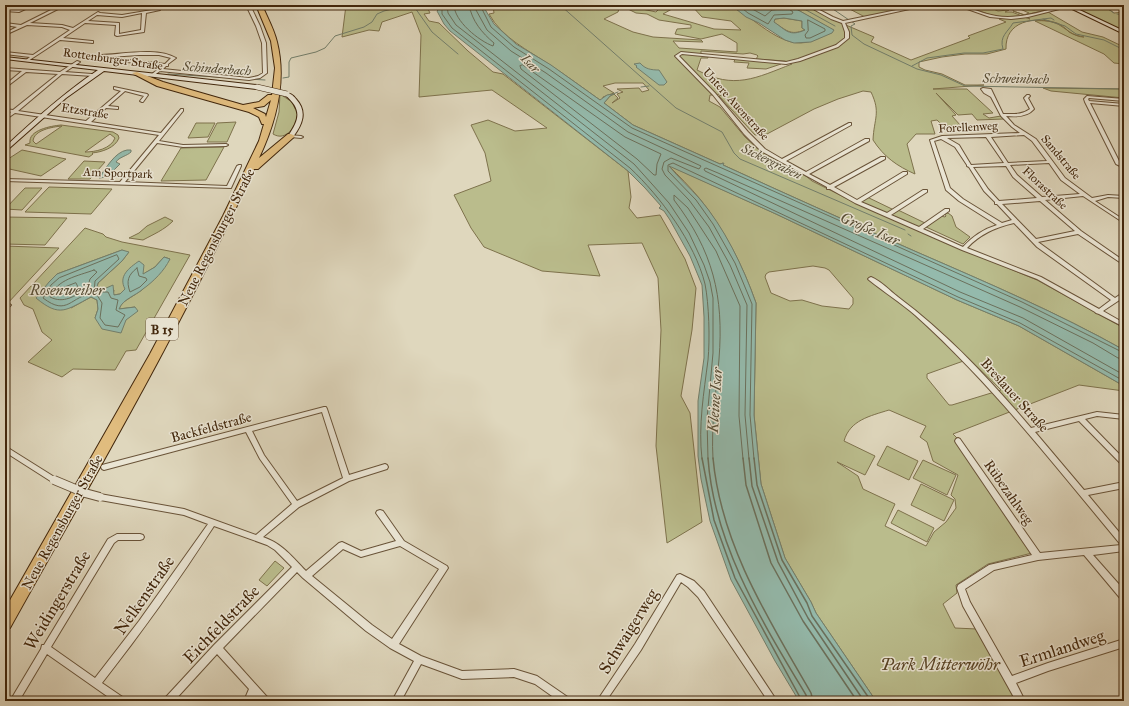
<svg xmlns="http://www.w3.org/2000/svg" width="1129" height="706" font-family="'IM FELL Great Primer',serif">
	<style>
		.green { fill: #babc8c; stroke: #7e724c; fill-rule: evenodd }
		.water { fill: #94baac; stroke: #737f6c; fill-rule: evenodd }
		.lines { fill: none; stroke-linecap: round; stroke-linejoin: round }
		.shore-far1 { stroke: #6b705c; stroke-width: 1 }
		.shore { stroke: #6b705c; stroke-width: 1.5 }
		.stream { stroke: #737f6c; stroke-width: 1 }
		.street-casing { stroke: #695338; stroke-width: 2 }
		.secondary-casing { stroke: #42270c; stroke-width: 2 }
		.highway-casing { stroke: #42270c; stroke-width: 2 }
		.street { fill: #eae5d4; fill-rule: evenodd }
		.secondary { fill: #eae5d4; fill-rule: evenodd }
		.highway { fill: #e0bc7e; fill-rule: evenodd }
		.street-bridge-casing { stroke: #695338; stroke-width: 10; stroke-linecap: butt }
		.secondary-bridge-casing { stroke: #42270c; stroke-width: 6; stroke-linecap: butt }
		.street-bridge { stroke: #eae5d4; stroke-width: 8 }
		.secondary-bridge { stroke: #eae5d4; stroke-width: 5 }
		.labels { text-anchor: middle; stroke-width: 3; stroke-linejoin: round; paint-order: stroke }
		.far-street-label { font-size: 12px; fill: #42270c; stroke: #eae5d4 }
		.far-water-label { font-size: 13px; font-style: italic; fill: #564c34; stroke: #eae5d4 }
		.shield { fill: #eae5d4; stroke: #746048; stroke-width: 1 }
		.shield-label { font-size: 13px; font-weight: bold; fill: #42270c }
		.street-label { font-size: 14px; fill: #42270c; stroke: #eae5d4 }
		.water-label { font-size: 15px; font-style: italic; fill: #564c34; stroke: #eae5d4 }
		.near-street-label { font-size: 17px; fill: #42270c; stroke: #eae5d4 }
		.near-park-label { font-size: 17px; font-style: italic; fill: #5a4526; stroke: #eae5d4 }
	</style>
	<rect width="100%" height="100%" fill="#dfd7bd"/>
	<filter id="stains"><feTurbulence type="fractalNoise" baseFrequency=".005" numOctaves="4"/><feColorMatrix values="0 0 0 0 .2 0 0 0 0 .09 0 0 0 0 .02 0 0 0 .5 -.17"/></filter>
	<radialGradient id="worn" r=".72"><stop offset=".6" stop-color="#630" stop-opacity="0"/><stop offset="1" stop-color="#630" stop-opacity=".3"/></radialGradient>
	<path class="green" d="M346,5H426L430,13L424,14L429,21L439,23L468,51L493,72L503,74L628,171L631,197L629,208L637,218L660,215L685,259L696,288L692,330L681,396L690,413L702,522L667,543L656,446L661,330L658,278L642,243L588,245L600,276L542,271L484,247L471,228L454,195L491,181L485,153L471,125L488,120L515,131L547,128L492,90L419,97L421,35L412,12L382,22L379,31L369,30L342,37Z
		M496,5H624L656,12L658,10L648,8L679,5L663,14L714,29L741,30L731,21L702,17L691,5C704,4 724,2 736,9C757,20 784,51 811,41C819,39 826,34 833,30L789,5H806L834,20L874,37L871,42L911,60L970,38L968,36L1006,22L999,19L1024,17L1030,19L1027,17L1048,12L1082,32L1103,37L1124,47V51L1120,50L1124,52V64L1114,63L1104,54L1035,21C1043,20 1054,21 1061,26C1069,31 1075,37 1084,37C1079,36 1074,35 1069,32C1065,28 1062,25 1057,23C1034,16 1005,21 1006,49L987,54H965L942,57L919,62V67L925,70L942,74L965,85H984L933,89H967L993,113L983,114L989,118L1001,116L1004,119L977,120L972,114L958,115L936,93L956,115L952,116L961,126H943L937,120L931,121L935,134H916L907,144L915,174C897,166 884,157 873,140C874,118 881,113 871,92L863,91L838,99L814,109L767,134L755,135L719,96L724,94L721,93L717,95H710L709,101L720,107L745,137L759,150L806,176L812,181L852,201L921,232L1037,280L1124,328V350C1058,313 988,283 919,253C853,224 788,195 723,165V163L720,164L633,125L604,103L610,96L614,94L618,98L612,103L620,98L617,94L623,92L617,89L639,88L642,92L649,90L643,83H615L603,86L614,93L603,97V99L600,100C583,88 567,76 550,65C528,50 502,38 489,14L494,13L493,6ZM619,9H628L636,13L647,14L659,20L691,25V28L677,29L675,34L701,39L722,34L737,43V52L679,48L673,41L703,42L701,40L653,37L633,32L604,19L618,12ZM701,51L743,54L750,53L757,55L758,56L756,59L785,61L792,64C756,78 734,90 697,70L701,58H708V57L701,55Z
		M842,5H921L865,17Z
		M980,5L1000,6L991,8L998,11L1008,10H1009L1005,12H1012L1022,16L998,17L972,9L983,7Z
		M1027,5H1042L1052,9L1025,15L1013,11L1024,15L1029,13L1020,9L1023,8L1013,10L1006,7L1013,8Z
		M1076,5H1103L1114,13L1124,12V28L1118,29L1071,6Z
		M784,18L802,21V28L805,30C789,36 787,30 773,22L775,19Z
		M735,59L779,63L781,64L766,69L747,68L749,63L734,62Z
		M1043,88L1124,89V98L1051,91Z
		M280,94L292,102L298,115C296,126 286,142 273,134L279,112Z
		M236,122L227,142H207L217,123Z
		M196,123H215L208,137L188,138Z
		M61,125L113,132L118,135L119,138C115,148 102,152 92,153L93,154L89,157L25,145L30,143C28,130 51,126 61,125ZM62,126L36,144L33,141C34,130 52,127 62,126ZM110,134L115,138C111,149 95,152 85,152Z
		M224,147L206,180L161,181L181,148Z
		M22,150L66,159L41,176L5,168V161Z
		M84,161L105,162L90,179H68Z
		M668,165L776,214L957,300L1019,326L1124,386V391L1079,385L953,434L960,441L1032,553L988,564L956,585L957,593L943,604L955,628L977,629L1019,701H876L816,613L811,602L785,558L761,484L754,415L756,303C743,266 724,229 700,199C690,187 679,176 668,165ZM813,266L825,268L829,270L853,298V304L849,309L822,306L802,300L790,301L771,293L765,277L766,274L769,272ZM969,359L1001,390L952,405H949L927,378V374ZM889,410L926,426L920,437L927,442L933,461L958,475L951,495L955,499L956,508L946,522L934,532L926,546L885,526L895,504L863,489L858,476L837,462L865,475L875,456L844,441C850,420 870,416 889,410Z
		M49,187L112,189L91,214L25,212Z
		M25,188H42L22,210L5,209Z
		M867,197L894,210L887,214L861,202Z
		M898,210L925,223L919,228L892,216V214Z
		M948,213L952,216L956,227L970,237L963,244L926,227L941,216L945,217L946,216L945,214Z
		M5,217L67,218L45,245L5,244Z
		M165,217L173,221C164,230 154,234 143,240L129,238L139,233L147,226Z
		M85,228L103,234L106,237L122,242L190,255L136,350L126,351L115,370L73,369L62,377L28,362L52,340L42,332L33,309L24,305L20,298ZM122,250L128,253L122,261L98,283L97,287L114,290L113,295L120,294L142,272V275L155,267L164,257L170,259L142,290L122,303L119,309L135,307L126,320L95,318L98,309L97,300L91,297L71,308L57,274Z
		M5,246L59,248L7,304L5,303Z
		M887,446L918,461L909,480L877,465Z
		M923,460L956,475L947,495L913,478Z
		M921,484L954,500L944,521L911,505Z
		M898,510L934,528L927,542L891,523Z
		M275,561L284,568L267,586L259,580Z"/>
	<path class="water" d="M432,5L483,6L494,24L516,44L551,65L600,100L607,95L614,94L610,96L604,103L633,125L720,164L724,163L723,165C788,195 853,224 919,253C988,283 1058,313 1124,350V386L1019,326L957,300L776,214L669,166C678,177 689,187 699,198C724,227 743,266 756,303L754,415L761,484L785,558L811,602L816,613L876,701H799L775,661L731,580L710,521L701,479L698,456V401L704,358V317L702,285L690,256L670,220L664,211L659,208L661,206L645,188L628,171L450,31L444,24L437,11L439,9L438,7Z
		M726,5H789L834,30L832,33L811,42L794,43L785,40L759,23L746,17L736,9ZM784,18L802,21V28L805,30C789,37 786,30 774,22L775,19Z
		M640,63C645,69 651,70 659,70L667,82L664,85H659L636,67L637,66L634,64Z
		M127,150H131V152C127,156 119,157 116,162L120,164L107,177L99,178C106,168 115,152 127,150Z
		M122,250L129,252L122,261L98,283L97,287L104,289L113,285L114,295L120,294L125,289C118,276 129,268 139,261L144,265L143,274L155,267L164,257L170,259C164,271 154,281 143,289C135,296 123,299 119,309L135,307L138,311L126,320L121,333L102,329L95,318L98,309L97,300L91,297C66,310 60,318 36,298L49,282L57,274Z"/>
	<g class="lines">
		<path class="shore-far1" d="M442,5V14L452,28L630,168C660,196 695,243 705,284C709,304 710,339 708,360C704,392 698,426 702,459
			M447,5L448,13L456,25L634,164L669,203L689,233L704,265L710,282L713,298V353L707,419L708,459
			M454,5C454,21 479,41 493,46L494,43C482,33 472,21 469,5
			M475,5L476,10L487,30L511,51L546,73L628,132L701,166L699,169L671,158L664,162L662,169L665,175L689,200L709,227L730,265L747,305L745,415L749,459
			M480,5L491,27L514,47L549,69L632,128L1022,302L1124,353
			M738,5L748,13L768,24L774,15L792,14L793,12L789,9L788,5
			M745,5L765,16L772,10L782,9L783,5
			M808,20L825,29V31L810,38H806L805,35L808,31Z
			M523,65L625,137L661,154L657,164L656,175H654L637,159L521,69L520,66Z
			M117,255L119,259L95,281L94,293C70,296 68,317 43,298L51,285L59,278Z
			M137,268L139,276L146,278L147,280L140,287L130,292C126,281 128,275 137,268Z
			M94,270L97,272L90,279L87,289C74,296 64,304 50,297C57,279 78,276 94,270Z
			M76,283L78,287L65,294H60V291L65,287Z
			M97,292H108L111,298L118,300L116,310L125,315L118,327L105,325L100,318L102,303L97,295Z
			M1124,359L1118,358L1093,343L1020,307L718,173L706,168L704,169L705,171L960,292L1023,318L1124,375
			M713,459C711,425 716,393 719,359C724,296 713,251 674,200V195L688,208L716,251L740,306L739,416L743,459
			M754,459L750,415L752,304L735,263L713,224L696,200L668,171V165L673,163L958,297L1020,323L1124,381"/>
		<path class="shore" d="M702,458L714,520L735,578L802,701
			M708,458C714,545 763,623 806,695L807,701
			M713,458C721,545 769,620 811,693L813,701
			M743,458L746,485L771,563L803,621L857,701
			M749,458L752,486L778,562L808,618L864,701
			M754,458L757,485L782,560L807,603L812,616L871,701"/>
		<path class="stream" d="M413,5L432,32L458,54
			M560,5L676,108L722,132L734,153L740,159L905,230
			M797,5L835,26
			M827,5L849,20
			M1102,5L1114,13
			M1117,14L1124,15
			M1043,19L1051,18L1054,20
			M851,21L855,24L851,26L852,35L864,44L917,69L941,75L965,86L1124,89
			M912,66L927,58L964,53H983L1003,49C999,36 1008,32 1013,23L1043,19L1065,26L1076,34L1104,40L1124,50
			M168,74L265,80
			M283,78L289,77V62L291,58L316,52L325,48L335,36L364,27L372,22L377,14L384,11L392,9H415
			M641,87L649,86
			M613,94L618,92
			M908,234L911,236"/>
		<g class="street-casing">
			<path id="street" d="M29,5H34L19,12L5,11V9L19,10Z
				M61,5H66L30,23L62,25L73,28L98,12L100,13L122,15L158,9L160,10L146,13L144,32L117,36L115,35L116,25L85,23L63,38L92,41H93V43L60,40L28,61L26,60L30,57L5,54V52L33,55L70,30L62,27L27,25L5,35V33L17,27L5,25V23L21,25ZM142,13L141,30L119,34V23L88,21L97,15L122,17Z
				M246,5H250L260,26L266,43L267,73L260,78L249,80L160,71L153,76L151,75L152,74L162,66L110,60L105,57L100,56L102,55C123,54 158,47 176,58L168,64V66H166L163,69L249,78L258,76L263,73L262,43L256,26ZM139,55H159L171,58L165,64L111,58L109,57Z
				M806,5H810L833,17L843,21L921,5H928L845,23L849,32V38L838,47L800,61L786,64L682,54L679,56L715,93L748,132L765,149L782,159L849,123H851V125L786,161L806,172L865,139H869V141L809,174L830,185L881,157H885V159L834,187L857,200L903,172H907V174L861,202L887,213L923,190H927V192L891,215L919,227L945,209H949V211L923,229L963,247C973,236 984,229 997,225L959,201L946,190L930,140L942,136L1020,133L1012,127L1001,116L991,97L984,93L981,89L983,88L991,89L1003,114C1013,114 1022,115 1030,109L1024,98L1027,95H1029L1030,96L1028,98L1034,109C1027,117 1016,117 1006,116L1014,125L1036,139L1065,178L1092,198L1108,195L1124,196V198L1108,197L1095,201L1124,220V223L1083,196L1045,200L1081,231L1124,261V265L1078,234L1038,242L1115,298L1124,292V297L1103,311L1124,323V327L1099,314L1096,313L1095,312L1037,279L962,250L855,203L830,189H827V187L761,151L744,134L713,95L675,56L681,52L786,62L798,59L836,45L845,38V32L842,23L831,19ZM1024,135L1032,141L1047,161L1008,163L991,137ZM986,137L1004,163L971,165L959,145L947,138ZM941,139L955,147L967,165V166L969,167L984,191L995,202V204H997L1012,220L1002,223L963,199L950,188L934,141ZM1049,163L1061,180L1080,194L1042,197L1017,175L1010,165ZM1006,166L1013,177L1037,198L999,201L988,189L973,167ZM1040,201L1075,231L1036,239L1002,204ZM1014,223L1037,247L1111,300L1099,309L1041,277L967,248C980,234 996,227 1014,223Z
				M956,5H961C973,9 984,14 996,16C1021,20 1045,10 1069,5L1071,6L1028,17L1011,19L990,17Z
				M77,61L80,62L65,72L92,74L94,75L93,76L62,74L18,111L86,121L121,91L114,89V87L147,94L148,95L143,102H142L140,101L144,96L125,91L108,106L118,107V109L106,108L91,122L161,133L181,109H183V111L159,141L183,145L226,144L228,145L226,146L183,147L157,143L125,182L227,186L237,166L239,165H241V166L231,188L5,181V179L120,182L159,135L15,113L5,120V117L11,112L5,111V109L13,110L58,74L26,72L5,88V85L22,71L5,70V68L60,72Z
				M1087,96L1124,99V101L1089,98L1088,99L1089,101L1124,104V106L1090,103L1120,163L1124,165V168L1116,164L1085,102L1084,99Z
				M289,135L301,136L303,137L301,138L291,137H289Z
				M871,277C881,281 890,291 898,297C948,334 991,381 1031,428L1097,412L1124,415V419L1097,416L1085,419L1124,459V466L1122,465L1079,421L1035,432L1084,490L1124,482V488L1088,495L1124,538V551L1093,555L1124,590V598H1120L1084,555L1038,560L994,570L965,589L970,602L1012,676L1048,663L1124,639V647L1048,671L1016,683L1025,701H1016L963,606L957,588L958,585L989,565L1032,555L956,443L955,441L956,439L958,438L960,439L1040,553L1121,545C1055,466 992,384 915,315C901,303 884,292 869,280L868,279L869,278Z
				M8,303L11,305L7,309L5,310V305Z
				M324,407H326L327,409L349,475L385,464L387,465L388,467L387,469L349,481L299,507L263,537C283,544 292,557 306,571L339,543L342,542L361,551L396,541L376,513L377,511L380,510L383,511L404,541L447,566L448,568L399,644L421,656L462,671L514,669L537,676L569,698L570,701H559L535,684L514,677L462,679L421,664L401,701H392L414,661L390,648L366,631L303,578L297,572L223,648L268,698L269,701H259L255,696L252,701H244L249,689L217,654L174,701H164L165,698L214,645L292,567L275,550L267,545L214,526C179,580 142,632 102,683L124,698L125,701H114L47,654L19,701H10L41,649L42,645H44L108,539L117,534H140L143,535L144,537L143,539L140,540H118L114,543L51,647L95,678L139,621L208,524L184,515L100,500L97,499L96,497L97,495L100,494L184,509L256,535L292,504L260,459L246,432L104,470L102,469L101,467L102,465ZM322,412L343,478L297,501L264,455L252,431ZM400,546L439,569L392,639L372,625L312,576L343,549L361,557Z
				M5,446L56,478L57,480L56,482L54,483L52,482L5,452Z
				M680,574L694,581L704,591L777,701H768L698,597L688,587L681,582L641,650L606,701H597L635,644L677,575Z"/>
		</g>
		<g class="secondary-casing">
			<path id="secondary" d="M1064,5H1069L1124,31V34Z
				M5,57L257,85L260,87L257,89L104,71L66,98L5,152V147C35,119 65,92 98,70L5,59Z
				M285,93C290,93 293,95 296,99C308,112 302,125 293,137L291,138L288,136C300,119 302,109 285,95Z"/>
		</g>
		<g class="highway-casing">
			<path id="highway" d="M256,5H262C267,17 274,29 277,42C287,82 276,122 259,158L288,134H291L295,136L258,169H254C182,327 94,477 10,628L5,630V609L150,354L223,216L259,141L264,124H262L259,117L249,112L157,86L132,73L137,72L163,82L243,105L259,102L268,95H272L275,68L271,41ZM271,100L266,117L265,114L253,108L264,106Z"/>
		</g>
		<use href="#street" class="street"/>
		<use href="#secondary" class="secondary"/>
		<use href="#highway" class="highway"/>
		<g class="street-bridge-casing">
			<path id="street-bridge" d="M54,480L85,493L100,497"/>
		</g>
		<g class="secondary-bridge-casing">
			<path id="secondary-bridge" d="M257,87L287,94"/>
		</g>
		<use href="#street-bridge" class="street-bridge"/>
		<use href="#secondary-bridge" class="secondary-bridge"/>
	</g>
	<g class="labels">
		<g class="far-street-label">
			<text transform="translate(113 59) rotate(8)" y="4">Rottenburger Straße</text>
			<text transform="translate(736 104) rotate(48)" y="4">Untere Auenstraße</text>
			<text transform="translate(85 111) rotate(9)" y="4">Etzstraße</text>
			<text transform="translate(968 127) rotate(-3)" y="4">Forellenweg</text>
			<text transform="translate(1061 157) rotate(50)" y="4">Sandstraße</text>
			<text transform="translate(118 173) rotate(2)" y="4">Am Sportpark</text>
			<text transform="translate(1045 188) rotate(43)" y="4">Florastraße</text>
		</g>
		<g class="far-water-label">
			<text transform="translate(531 63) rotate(45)" y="5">Isar</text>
			<text transform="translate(217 68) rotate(4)" y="5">Schinderbach</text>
			<text transform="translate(1016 78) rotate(1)" y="5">Schweinbach</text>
			<text transform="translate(772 161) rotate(26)" y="5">Sickergraben</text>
		</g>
		<rect class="shield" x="146" y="318" width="32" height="22" rx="3"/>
		<g class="shield-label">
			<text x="162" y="334">B 15</text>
		</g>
		<g class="street-label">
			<text transform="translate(216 237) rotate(-63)" y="5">Neue Regensburger Straße</text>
			<text transform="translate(1015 395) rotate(48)" y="5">Breslauer Straße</text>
			<text transform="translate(211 427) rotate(-15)" y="5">Backfeldstraße</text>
			<text transform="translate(1009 492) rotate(55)" y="5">Rübezahlweg</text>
			<text transform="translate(62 522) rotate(-61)" y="5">Neue Regensburger Straße</text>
		</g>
		<g class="water-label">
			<text transform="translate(870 229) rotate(23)" y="5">Große Isar</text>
			<text x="67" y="295">Rosenweiher</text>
			<text transform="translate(715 400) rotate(-86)" y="5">Kleine Isar</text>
		</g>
		<g class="near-street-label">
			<text transform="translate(144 595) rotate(-55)" y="6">Nelkenstraße</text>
			<text transform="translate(57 600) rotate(-59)" y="6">Weidingerstraße</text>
			<text transform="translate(221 624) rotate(-46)" y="6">Eichfeldstraße</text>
			<text transform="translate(628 631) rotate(-58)" y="6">Schwaigerweg</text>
			<text transform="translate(1062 648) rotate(-18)" y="6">Ermlandweg</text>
		</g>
		<g class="near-park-label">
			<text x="940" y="670">Park Mitterwöhr</text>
		</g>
	</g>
	<rect width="1129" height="706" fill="none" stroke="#dfd7bd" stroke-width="20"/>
	<rect x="6" y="6" width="1117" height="694" fill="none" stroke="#42270c" stroke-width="2"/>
	<rect x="10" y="10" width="1109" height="686" fill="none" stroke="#42270c"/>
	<rect width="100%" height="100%" filter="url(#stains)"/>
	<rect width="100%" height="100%" fill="url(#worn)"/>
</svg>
